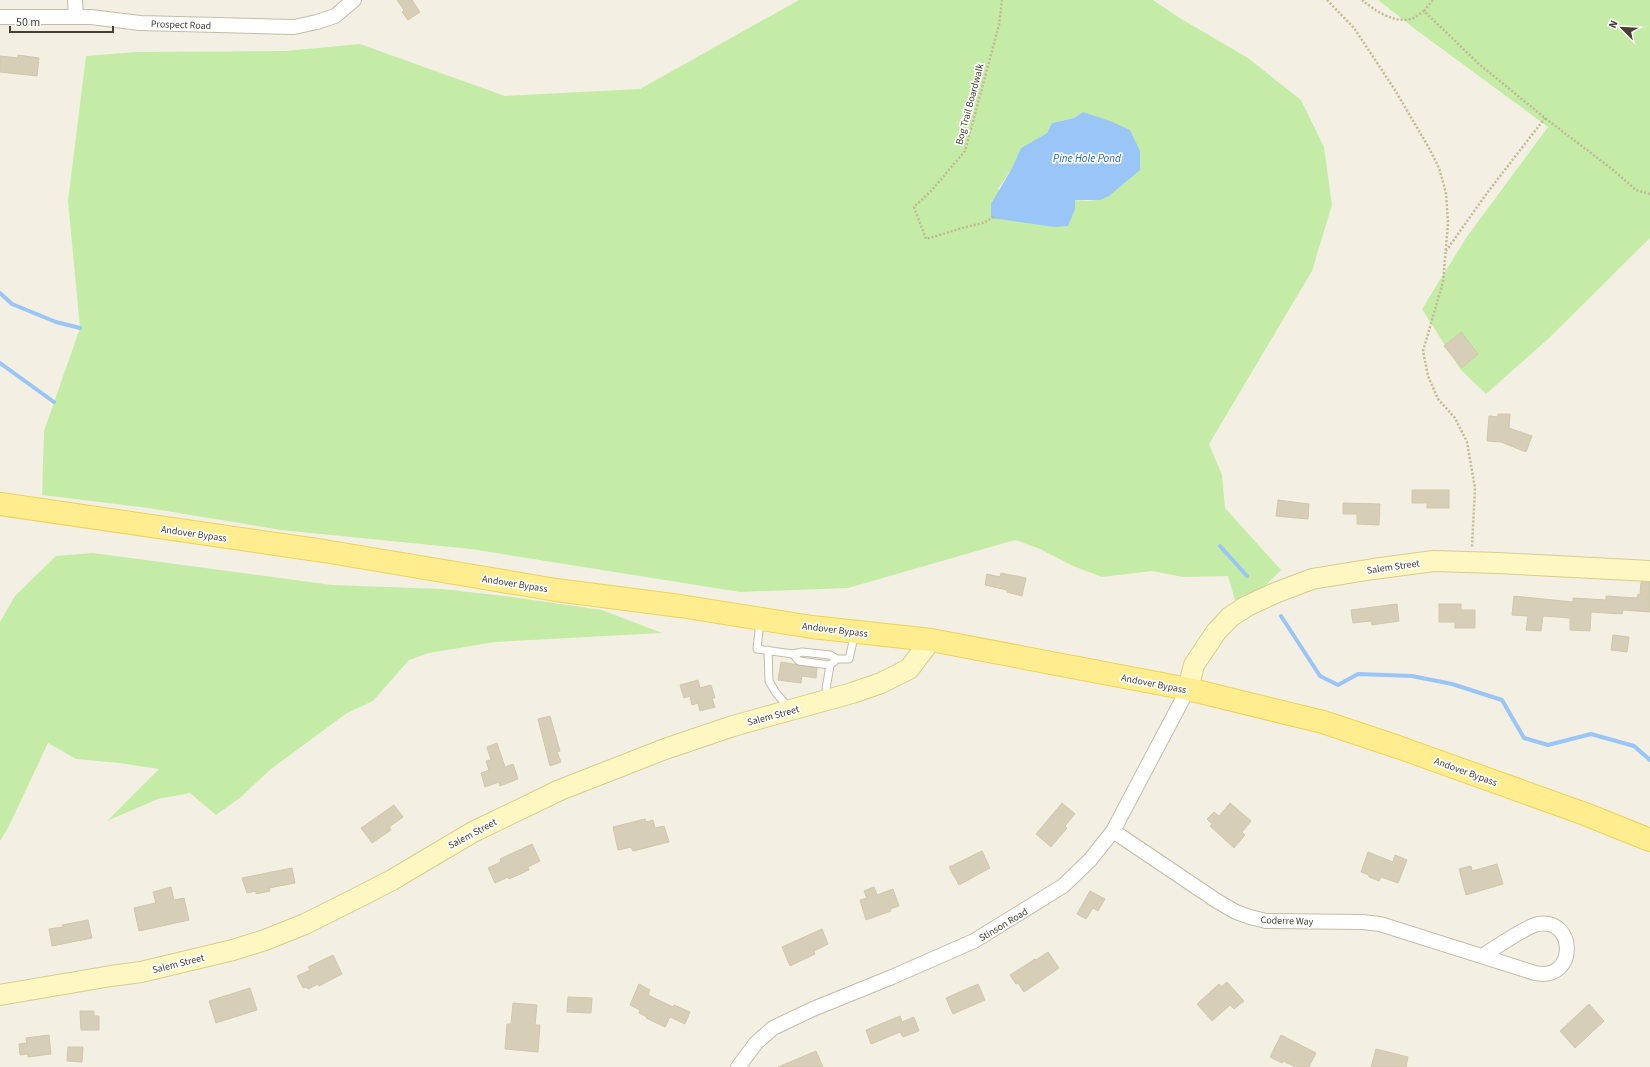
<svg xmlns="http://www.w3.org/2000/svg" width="1650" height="1067" font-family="'Source Sans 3',sans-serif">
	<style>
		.green { fill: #c5eca7; fill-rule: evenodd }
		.water { fill: #99c5f7 }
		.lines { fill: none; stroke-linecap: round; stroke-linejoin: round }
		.stream { stroke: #99c5f7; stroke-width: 4 }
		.building { fill: #d6ceb7; stroke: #d1c7aa }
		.lane-casing { stroke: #c2bca8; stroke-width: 9 }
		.street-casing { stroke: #c2bca8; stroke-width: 16 }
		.secondary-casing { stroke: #d7cd8e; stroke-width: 22 }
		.primary-casing { stroke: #eed356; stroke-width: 24 }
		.path { stroke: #c3b895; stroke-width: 2.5; stroke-dasharray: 2 2; stroke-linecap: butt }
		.lane { stroke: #fff; stroke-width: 7 }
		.street { stroke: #fff; stroke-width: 14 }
		.secondary { stroke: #fff7c1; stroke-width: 20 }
		.primary { stroke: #ffed90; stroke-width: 22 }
		.labels { text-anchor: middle; stroke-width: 3.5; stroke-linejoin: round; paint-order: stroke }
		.street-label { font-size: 10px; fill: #464033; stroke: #fff }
		.water-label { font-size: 11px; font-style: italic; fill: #2368bb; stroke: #fff }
	</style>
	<rect width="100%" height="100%" fill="#f3f0e3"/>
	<path class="green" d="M799,0H1153L1178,17L1248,58L1301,100L1324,147L1332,205L1312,271L1209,444L1222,475L1225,508L1281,570L1256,595L1235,600L1228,576L1183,577L1152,571L1102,577L1073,566L1040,549L1015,540L848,588L740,592L471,549L281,530L148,508L42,495L44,431L80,328L68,201L86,56L136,52L285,51L360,44L505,96L640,89ZM1083,112L1121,185C1104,201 1099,202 1075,200L1054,227L1026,222L998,189L1012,168L1021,148L1047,133L1052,123L1074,118Z
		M1378,0H1650V238L1548,339L1486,394L1460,369L1422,309L1466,238L1548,127L1415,29Z
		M93,553L332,585L443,589L512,597L602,610L662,633L495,642L429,653L409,660L373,701L347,713L271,769L241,797L216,815L190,793L158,799L107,821L159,769L119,763L76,759L48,743L9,826L0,841V622L15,596L56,556Z"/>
	<path class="water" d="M1083,112L1110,121L1130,130L1140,151V170L1109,196L1100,200H1075V209L1068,226L1054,227L991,218V204L1012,168L1021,148L1047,133L1052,123L1074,118Z"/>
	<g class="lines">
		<path class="stream" d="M0,293L12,304L56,322L80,328
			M0,363L54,402
			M1220,546L1247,576
			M1281,616L1320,676L1338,685L1358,674L1412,676L1452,684L1502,700L1524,738L1548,745L1591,734L1634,746L1650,760"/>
	</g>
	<path class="building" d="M397,0H412L420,12L408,20L402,12L404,10Z
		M18,55L39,58L37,76L0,72V56L18,58Z
		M1461,332L1478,354L1462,368L1444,346Z
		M1498,414H1510L1509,428L1532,436L1526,452L1501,442L1487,441L1489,416L1498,417Z
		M1412,490H1449V508H1427V503H1412Z
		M1278,500L1309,504L1308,519L1276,516Z
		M1343,503L1380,504L1379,525L1357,524V514H1343Z
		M1001,573L1026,578L1022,596L1007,592V590L985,585L987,574L1000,577Z
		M1641,582H1650V612L1623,610L1622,614L1591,612L1590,631L1570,630V618L1543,616L1541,631L1526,630L1528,616L1512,615L1514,596L1573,602V598L1606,600V596L1637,598L1638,594L1640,595Z
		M1397,604L1399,621L1372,625L1371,621L1353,623L1351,610Z
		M1439,604H1461V610H1475V628H1455V622H1439Z
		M1613,635L1629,637L1627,652L1611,650Z
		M781,662L817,668L816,678L802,676L801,683L778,680Z
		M698,680L700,688L711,685L715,698H712L715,707L700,711L698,703L692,705L690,696L684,698L680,685Z
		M550,716L560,751L557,752L561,762L550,766L538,719Z
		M497,743L505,767L513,764L518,779L500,786L499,782L485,787L481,773L489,770L486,761L491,760L487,747Z
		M1062,803L1075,814L1065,826L1067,828L1051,847L1036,834Z
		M1230,803L1251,821L1242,832L1245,835L1234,848L1210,826L1212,824L1207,819L1214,812L1219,816Z
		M394,805L403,817L389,827L391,830L372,843L361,828Z
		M645,819L646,822L653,820L655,828L664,826L669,842L633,851L631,847L618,850L613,827Z
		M532,844L540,861L528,867L529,870L509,879L508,877L495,883L488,868L501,862L500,859Z
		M982,851L990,868L959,885L949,867Z
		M1368,852L1393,862L1395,855L1407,860L1398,883L1381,877L1379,881L1369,877V875L1361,872Z
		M1497,864L1503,884L1466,895L1459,869L1471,866L1472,871Z
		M292,868L295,883L269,888L270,891L256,894V891L247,893L242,878Z
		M171,887L174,900L184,898L189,920L139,931L134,908L156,903L153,892Z
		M874,887L877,895L893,889L899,906L890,909L891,911L866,920L860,900L867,898L864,891Z
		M1090,891L1105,899L1098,911L1093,908L1086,919L1077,914Z
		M88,920L92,938L52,946L49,929L63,927L62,925Z
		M822,929L828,944L814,951L815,954L790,966L782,947Z
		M1048,952L1059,968L1024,992L1018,983L1016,984L1010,975L1035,959L1036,960Z
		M333,955L342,974L319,986L318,984L308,989L307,987L303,988L297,976L310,970L308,967Z
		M1227,982L1244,1001L1234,1009L1230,1005L1212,1021L1197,1004L1219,984L1221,987Z
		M639,984L650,990L648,995L673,1007L674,1005L690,1012L685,1024L670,1017L665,1027L646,1018L647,1017L639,1013L640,1010L630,1005Z
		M978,984L985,1000L953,1014L946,998Z
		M250,988L257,1010L216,1023L209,1001Z
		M568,997L592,998L591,1013L567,1012Z
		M513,1003L537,1005L535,1025H540L538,1052L505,1049L507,1024H511Z
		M1589,1004L1604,1021L1575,1048L1560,1031Z
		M80,1011H94V1016H99V1030H81Z
		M900,1016L902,1022L914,1017L919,1031L903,1037L900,1032L871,1044L866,1030Z
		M49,1035L51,1054L28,1057V1054L20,1055L19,1044L27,1043L26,1038Z
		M1281,1035L1316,1053L1309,1067H1296L1283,1061L1282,1063L1270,1057Z
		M68,1047H83L82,1062L67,1061Z
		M1376,1049L1408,1057L1406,1067H1371Z
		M816,1051L823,1067H778Z"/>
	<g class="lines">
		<g class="lane-casing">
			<path id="lane" d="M760,621L757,649L793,654L802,652L830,655L837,659H849L855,633
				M768,650L769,681L776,693L790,709
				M793,654L799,661L830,665L837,659
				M829,698L826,689L830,665"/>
		</g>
		<g class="street-casing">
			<path id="street" d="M75,0L76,17
				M0,17H91L140,23L294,27L317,22L335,16L354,0
				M1113,831L1217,901L1236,912L1250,917L1266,921L1363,922L1380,924L1535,973C1578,982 1576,917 1538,924C1525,927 1495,948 1482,956
				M738,1067L756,1043L773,1028L813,1009L892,977L974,941L1063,886L1090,860L1113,831L1188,689"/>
		</g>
		<g class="secondary-casing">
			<path id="secondary" d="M1188,689L1194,665L1216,632L1230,617L1247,606L1275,593L1312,579L1373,569L1434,561L1498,563L1650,571
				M0,995L111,976L141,972L233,950L265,940L305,924L355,899L392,880L473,832L560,790L665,749L733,726L852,693L881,683L909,669L931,640"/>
		</g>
		<g class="primary-casing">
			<path id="primary" d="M0,504L324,551L556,590L680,606L812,627L931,640L1188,689L1323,722L1398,747L1585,814L1650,840"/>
		</g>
		<path class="path" d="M1327,0L1354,28L1395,90L1429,148L1439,168L1446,193L1448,223L1443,282L1423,351L1428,376L1438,399L1455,418L1467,442L1475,488L1472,547
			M1362,0C1375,11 1396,25 1414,18C1417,16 1421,13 1424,11L1479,64L1545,118L1612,169L1636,190L1650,194
			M1424,11L1433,0
			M994,217L983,223L966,227L926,239L914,207L931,191L965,151L999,25L1002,0
			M1446,251L1487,193L1545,118"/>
		<use href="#lane" class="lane"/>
		<use href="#street" class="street"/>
		<use href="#secondary" class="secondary"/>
		<use href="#primary" class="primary"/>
	</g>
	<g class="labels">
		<g class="street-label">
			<text transform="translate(181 24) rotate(2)" y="4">Prospect Road</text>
			<text transform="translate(969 104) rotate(-75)" y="4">Bog Trail Boardwalk</text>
			<text transform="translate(194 533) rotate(8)" y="4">Andover Bypass</text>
			<text transform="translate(1393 566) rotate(-8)" y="4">Salem Street</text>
			<text transform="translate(515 583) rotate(9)" y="4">Andover Bypass</text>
			<text transform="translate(835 629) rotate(7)" y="4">Andover Bypass</text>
			<text transform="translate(1154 683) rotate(11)" y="4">Andover Bypass</text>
			<text transform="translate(773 715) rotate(-15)" y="4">Salem Street</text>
			<text transform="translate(1466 771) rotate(20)" y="4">Andover Bypass</text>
			<text transform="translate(472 833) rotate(-28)" y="4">Salem Street</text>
			<text transform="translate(1287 920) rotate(2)" y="4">Coderre Way</text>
			<text transform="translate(1003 924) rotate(-31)" y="4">Stinson Road</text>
			<text transform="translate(178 963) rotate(-14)" y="4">Salem Street</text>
		</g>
		<g class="water-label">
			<text x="1087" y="162">Pine Hole Pond</text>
		</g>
	</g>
	<g transform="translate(1622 28) rotate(294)" stroke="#ffffff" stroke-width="3" paint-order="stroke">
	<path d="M0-3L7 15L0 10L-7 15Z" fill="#464033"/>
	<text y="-6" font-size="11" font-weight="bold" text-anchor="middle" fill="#464033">N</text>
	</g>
	<path d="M10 26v6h103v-6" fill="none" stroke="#464033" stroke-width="2"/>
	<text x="16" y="26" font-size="12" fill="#464033" stroke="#ffffff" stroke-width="3" paint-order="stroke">50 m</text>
</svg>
